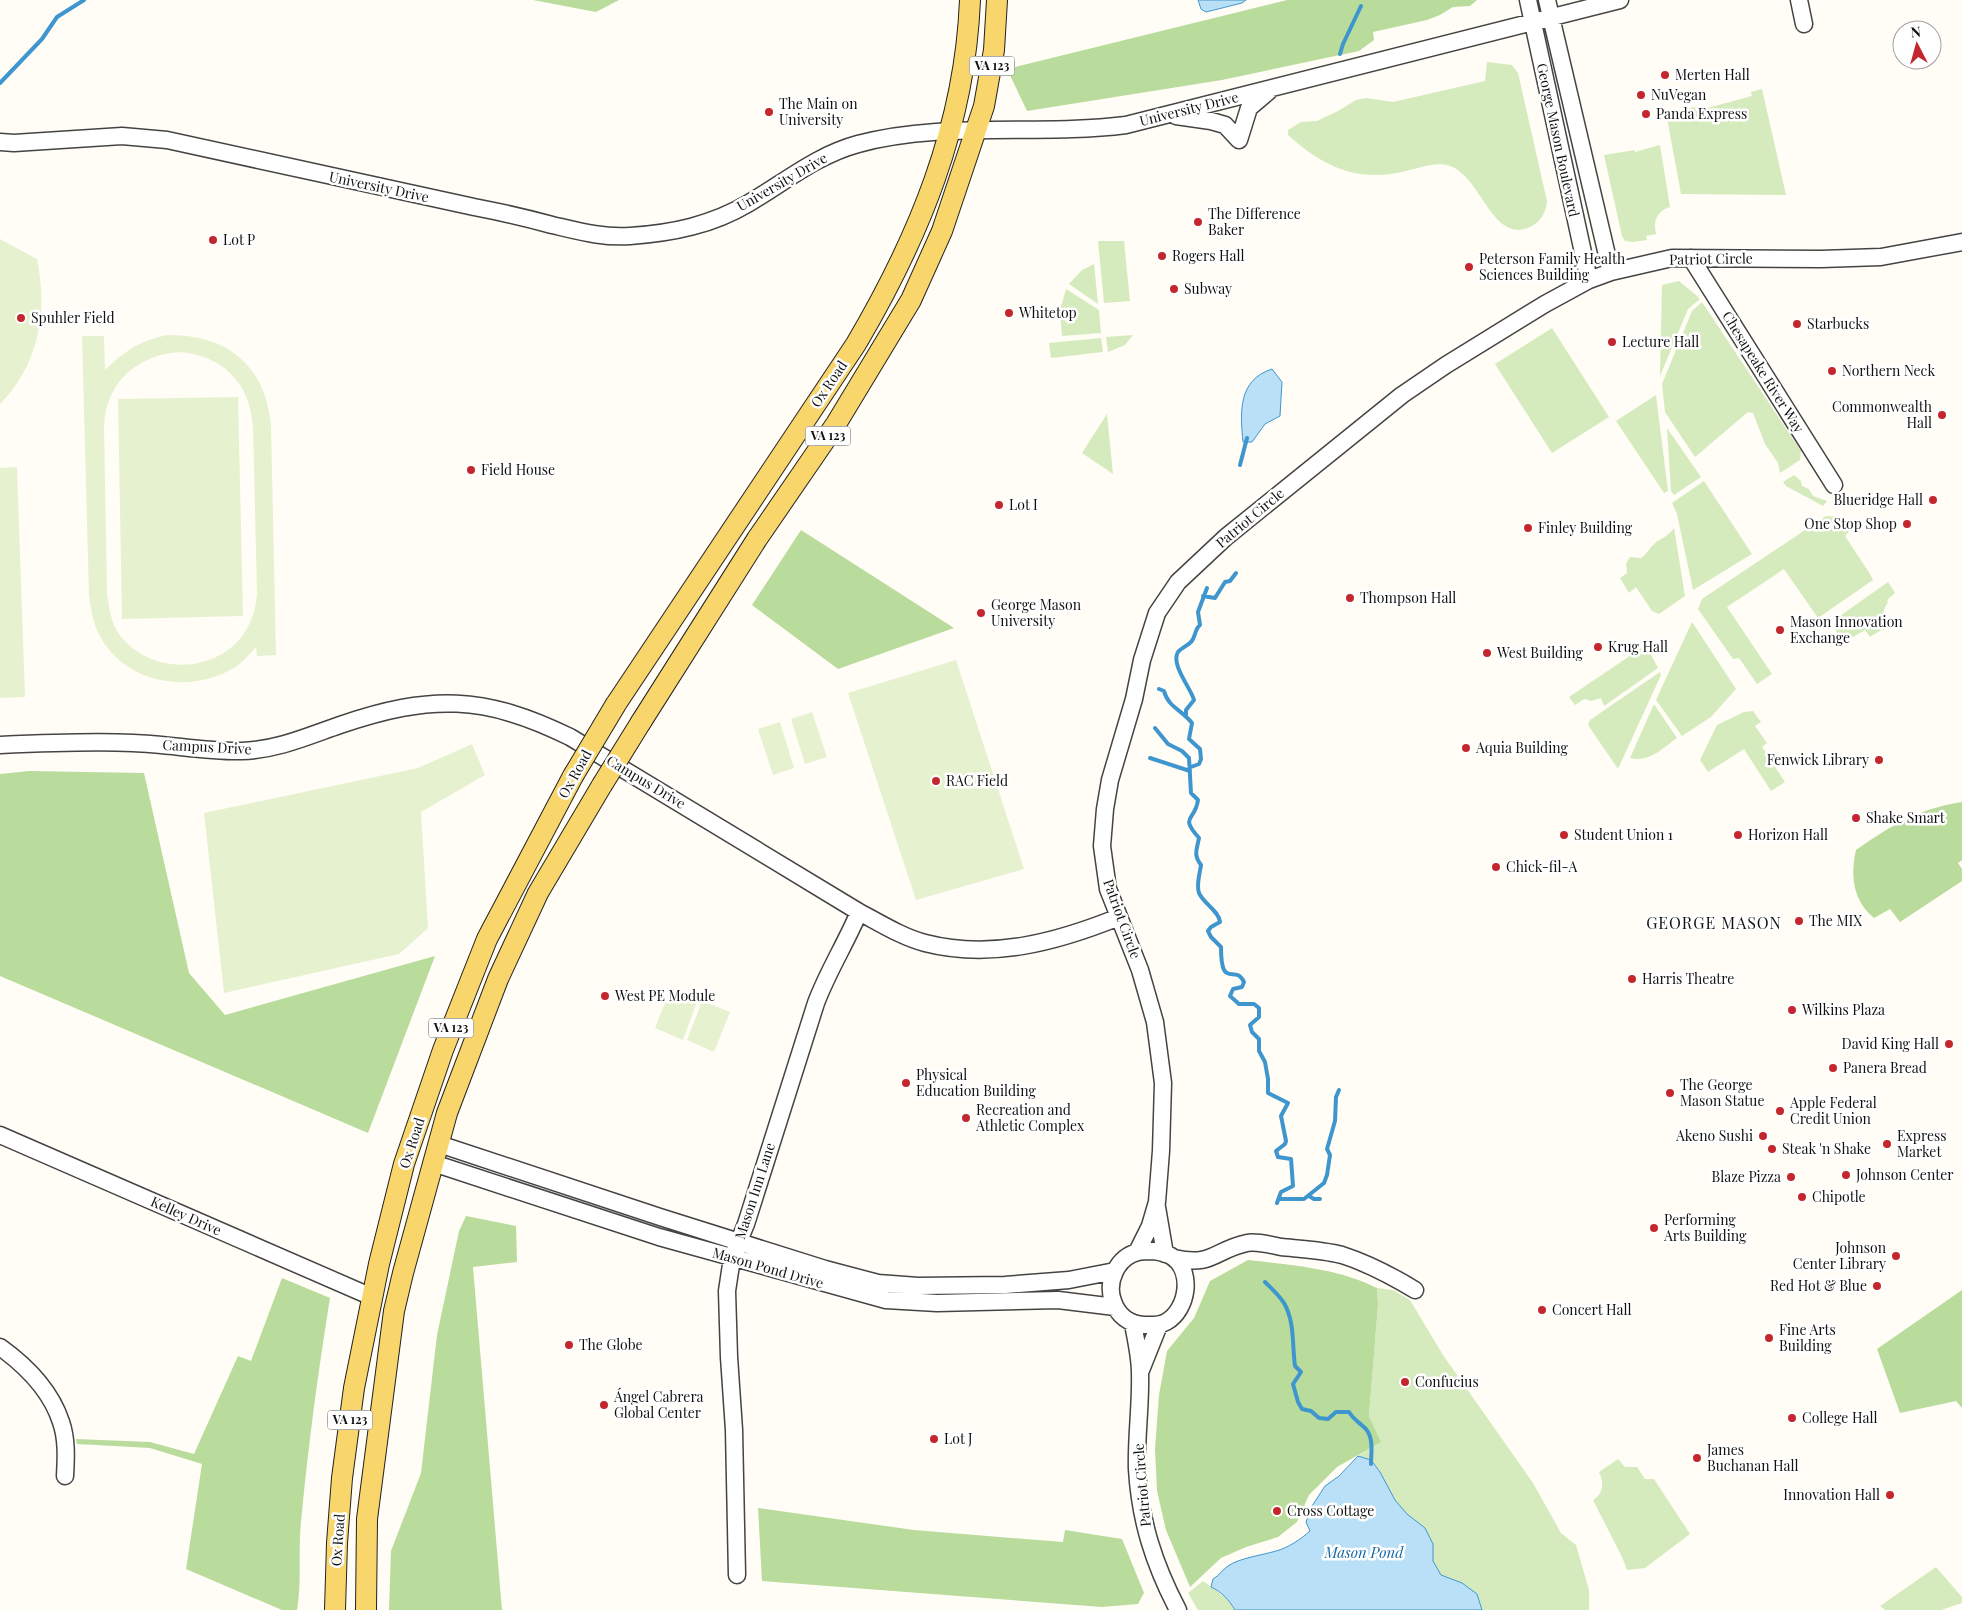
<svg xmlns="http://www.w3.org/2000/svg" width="1962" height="1610" font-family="'Playfair Display',serif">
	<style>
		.green { fill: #d5ebbd }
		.forest { fill: #b9dc9c }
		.pitch { fill: #e6f2cf; fill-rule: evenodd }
		.water { fill: #b9e0f7; stroke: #3f96cf }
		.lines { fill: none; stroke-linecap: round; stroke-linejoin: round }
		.stream { stroke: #3f96cf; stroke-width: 4 }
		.minor-casing { stroke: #444; stroke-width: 19 }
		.major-casing { stroke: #222; stroke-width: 22 }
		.minor { stroke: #fff; stroke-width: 16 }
		.major { stroke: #f9d66b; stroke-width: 20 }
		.major-bridge-casing { stroke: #222; stroke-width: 22; stroke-linecap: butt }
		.major-bridge { stroke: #f9d66b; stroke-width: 20 }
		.poi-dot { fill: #c4262e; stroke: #fff; stroke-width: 2 }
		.labels { text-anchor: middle; stroke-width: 5; stroke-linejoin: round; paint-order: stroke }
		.shield { fill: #fff; stroke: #585858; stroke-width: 1 }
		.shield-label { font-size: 12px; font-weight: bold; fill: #111 }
		.poi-label { font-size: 14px; fill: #111; stroke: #fff; text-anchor: start }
		.street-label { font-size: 14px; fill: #111; stroke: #fff }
		.water-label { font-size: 15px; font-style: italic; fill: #1768a6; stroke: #fff }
		.quarter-label { font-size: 16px; letter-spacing: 1px; fill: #111; stroke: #fff }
	</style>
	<rect width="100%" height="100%" fill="#fffdf5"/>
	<path class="green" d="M1487,62L1512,65L1518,73L1547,201C1546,212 1541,221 1532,226C1493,247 1482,177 1450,166C1437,161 1419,168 1406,171C1358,183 1323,167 1288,135V130L1301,122L1317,121L1338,111L1356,100L1366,98L1393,102L1485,81Z
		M1762,89L1786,195L1681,194L1667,118L1680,115L1679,110L1695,107L1696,111L1752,96L1751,92Z
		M1660,145L1670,207C1657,211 1653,221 1656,234L1646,236L1647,240L1633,242L1625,241L1622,236L1604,155L1635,150V152Z
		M1098,241H1124L1130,301L1104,303Z
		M1094,264L1098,304L1069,284L1082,270Z
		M1679,281L1696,295L1700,299L1688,309L1660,376L1662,285Z
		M1066,289L1099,310L1101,333L1062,336L1060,310Z
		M1702,302L1801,451L1800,460L1780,473L1778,463L1765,444L1753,413L1748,412L1695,457L1665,412L1662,384L1692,311Z
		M1552,328L1609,417L1552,453L1495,364Z
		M1133,335L1125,345L1108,352L1106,337Z
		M1101,338L1103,352L1051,358L1049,343Z
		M1656,395L1668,491L1664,493L1616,421Z
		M1107,414L1113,474L1082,453Z
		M1667,428L1701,477L1674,495L1671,491Z
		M1794,475L1801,481L1802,486L1809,489L1813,496L1827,501L1823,506L1786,486L1783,482Z
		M1704,481L1752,554L1693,590L1677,514L1672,503Z
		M1826,516L1844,517L1851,529L1845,536L1870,574L1873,580L1818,618L1784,569L1727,607L1772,674L1757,684L1739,658L1733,659L1698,609L1702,599Z
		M1674,528L1685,596L1659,614L1652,611L1636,587L1629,593L1620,578L1627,573L1626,564L1630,557L1641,558C1646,555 1648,550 1652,546C1659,538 1666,539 1674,528Z
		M1888,582L1895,593L1887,600L1888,602C1882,611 1881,620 1883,629L1870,637L1865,630L1853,637L1841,638L1835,629L1841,623L1837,618Z
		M1692,622L1736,689L1711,717L1682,736L1656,700Z
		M1646,645L1658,668L1604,706L1601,698L1591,701L1584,699L1575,705L1569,697Z
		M1660,672L1661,675L1618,769L1588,725L1590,720Z
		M1654,704L1677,738C1662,749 1649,763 1630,758Z
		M1753,711L1761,722L1755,726L1767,743L1762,747L1785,782L1771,791L1744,749L1708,772L1700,760L1717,725L1744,712Z
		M1377,1288L1393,1290L1410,1300L1443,1355L1533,1483L1561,1533L1576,1545L1589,1590V1610H1482L1477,1594L1462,1583L1441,1575L1433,1561V1544L1425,1528L1407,1514L1395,1500L1380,1472L1358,1456L1380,1441L1369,1416L1378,1305Z
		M1618,1459L1625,1467H1637L1645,1479H1654L1690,1534L1645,1568L1627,1570L1622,1557L1593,1500C1604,1493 1604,1483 1599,1472Z
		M1936,1567L1962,1597V1603L1941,1610H1885L1880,1606Z
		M1203,1581C1215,1590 1227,1596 1235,1610H1198L1188,1593Z"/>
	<path class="forest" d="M533,0H619L596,12Z
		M1287,0H1477L1470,6L1453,7L1440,15L1427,20L1373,32L1374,40L1359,51L1222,80L1027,111L1007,69Z
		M801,530L954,628L838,669L752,605Z
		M29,771L144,773L189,973L225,1015L435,956L368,1133L0,976V774Z
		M1962,802V860L1958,863L1962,869V881L1900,922L1890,909L1874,918C1853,901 1850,876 1856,850C1892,825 1917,809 1962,802Z
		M466,1216L516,1226L517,1262L473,1267L502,1610H389L391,1551L421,1473L437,1335L459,1231Z
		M1248,1260C1292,1265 1337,1268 1377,1288L1378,1305L1369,1416L1381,1442L1337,1467L1309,1495L1297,1522L1278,1537L1246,1547L1221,1558L1190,1587L1166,1530L1157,1491L1155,1449L1159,1395L1167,1351L1194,1318L1210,1281Z
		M282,1278L330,1298C318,1373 308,1447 301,1522C298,1551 302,1581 297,1610H282L186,1569L202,1464L150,1448L77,1444L76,1439L150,1442L194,1454L238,1356L251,1361Z
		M1962,1290V1408L1956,1401L1900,1413L1877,1349Z
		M758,1508L914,1530L1063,1542L1065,1530L1122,1539L1144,1593L1138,1604L1102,1607L762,1581Z"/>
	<path class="pitch" d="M0,239L37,259C48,312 39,364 0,404Z
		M167,335C227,334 265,365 271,425L276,655L257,656L256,647C249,655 243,662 234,668C192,693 132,685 104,643C94,629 91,611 89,595L82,336H104L105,370C125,351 139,341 167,335ZM181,352C224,357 249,382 253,426L257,593C256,608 252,623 242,636C213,675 148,674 119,634C111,623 109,607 107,594L104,426C106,382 138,354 181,352Z
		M238,397L243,616L122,619L118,399Z
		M17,467L25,697L0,698V468Z
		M956,660L1024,869L916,900L848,693Z
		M812,712L827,757L805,764L791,719Z
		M780,722L794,768L773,775L758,729Z
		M472,744L485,775L421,812L428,928L399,954L224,993L204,813L418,768Z
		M671,988L698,999L683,1040L655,1028Z
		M702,1001L730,1012L714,1052L687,1040Z"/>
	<path class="water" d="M1198,0H1246L1242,3L1206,12L1201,9Z
		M1272,369L1282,382L1280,416L1265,424L1252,442H1243C1240,412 1238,380 1272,369Z
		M1358,1456L1371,1460L1380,1472L1395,1500L1407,1514L1425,1528L1433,1544V1561L1441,1575L1462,1583L1477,1594L1482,1610H1235C1229,1600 1222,1592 1211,1587L1213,1579C1220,1575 1222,1570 1228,1566C1239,1558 1263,1555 1276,1551C1288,1548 1301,1539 1310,1531L1306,1522L1312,1506L1325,1486L1339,1476Z"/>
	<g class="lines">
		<path class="stream" d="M1340,54L1343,44L1361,6
			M0,83L42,39L57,17L84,0
			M1240,465L1247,438
			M1203,596L1215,598L1225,582L1230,581L1236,573
			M1159,689L1164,691C1168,707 1182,710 1192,723L1189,739L1200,749L1201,759L1199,764L1191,767
			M1186,715V710L1194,700C1192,690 1170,664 1178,652C1181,648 1187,646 1191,642C1196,637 1194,630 1200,625L1198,612L1207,588
			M1155,728L1168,744L1182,751L1189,758L1191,793L1198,800C1195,822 1179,815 1199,838C1197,849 1193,855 1201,865C1200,873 1196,885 1199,893C1203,903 1219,911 1220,922L1211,927L1208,931L1211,937L1221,947C1221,991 1235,963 1244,982L1242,987L1233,989L1230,996L1239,1004H1254L1259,1008V1017L1250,1025L1252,1032L1259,1039V1051L1265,1062L1268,1079V1093L1288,1103L1281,1116L1286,1141L1285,1144L1276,1151L1278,1157L1291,1159L1293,1186L1281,1192L1277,1203
			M1150,758L1190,771
			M1309,1196L1314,1199H1320
			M1279,1199H1304L1324,1183L1327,1175L1330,1155L1327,1149L1335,1121L1336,1097L1339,1090
			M1265,1282C1271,1288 1279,1295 1284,1303C1295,1322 1292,1345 1295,1366L1301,1372L1293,1384L1298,1402L1302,1409L1311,1411L1319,1418L1328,1419L1336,1412H1349C1354,1420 1360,1423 1366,1429C1374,1439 1371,1453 1371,1464"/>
		<g class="minor-casing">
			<path id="minor" d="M1528,0L1589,280
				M1547,0L1611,272
				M1799,0L1804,24
				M1176,116L1211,121L1225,125L1239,140
				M1239,140L1249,108L1269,91
				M0,142L14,143L122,136L167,140C269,163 372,184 474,207C500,212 526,218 552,225C578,231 603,238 630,236C673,233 712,225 749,203C785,182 817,155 858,144C943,121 1039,136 1126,125L1620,0
				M1691,258L1834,485
				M0,745C44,743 88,741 133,743C169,744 206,752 242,751C277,750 308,736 340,725C431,694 484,695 570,737L859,912C880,923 902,937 925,943C991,960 1057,942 1119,917
				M0,1135L372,1297
				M439,1144L660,1217L825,1269L878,1283L918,1286L1005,1285L1069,1280L1115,1271
				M433,1163L659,1237L886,1300L937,1303L1058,1300L1115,1307
				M1157,1207L1165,1254
				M1153,1251C1159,1252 1166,1253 1171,1256C1194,1270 1188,1310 1166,1322C1159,1326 1151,1325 1144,1325C1129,1324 1118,1316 1113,1301C1106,1282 1117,1257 1138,1252C1142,1251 1148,1251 1153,1251Z
				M1137,1252L1150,1226L1157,1202L1161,1151L1163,1083L1155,1022L1140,970L1108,889L1102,846L1105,809L1110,780L1134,699L1142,660L1157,613L1178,582L1226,537L1402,395L1446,365L1545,304L1589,280L1611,272L1672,258L1821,259L1881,257L1962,242
				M1174,1258C1213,1267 1214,1250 1247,1243C1257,1241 1271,1245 1281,1247C1301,1249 1323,1250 1342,1255C1367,1263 1392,1276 1415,1290
				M1133,1324C1136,1340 1140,1357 1140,1373C1141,1405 1136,1437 1137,1469C1140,1521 1154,1564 1178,1610
				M0,1347C25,1365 51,1391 61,1422C67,1439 66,1458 65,1476
				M1141,1370L1159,1325
				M737,1575L734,1430L729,1357L727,1291L732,1258L746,1224L816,1003C828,971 846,943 859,912"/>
		</g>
		<g class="major-casing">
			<path id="major" d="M616,704L856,344C919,237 965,126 970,0
				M641,722L757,539L836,424L911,300L942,231L984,106L994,50L997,0
				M335,1610L337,1543L342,1478L354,1388L379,1264L404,1164L443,1050L487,939L573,776
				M366,1610L367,1519L394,1311L403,1273L447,1113L498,979L538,893L602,785"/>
		</g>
		<use href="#minor" class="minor"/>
		<use href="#major" class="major"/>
		<g class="major-bridge-casing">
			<path id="major-bridge" d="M573,776L616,704
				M602,785L641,722"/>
		</g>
		<use href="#major-bridge" class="major-bridge"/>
	</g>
	<g class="poi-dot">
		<circle cx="1665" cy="75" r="5"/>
		<circle cx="1641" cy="95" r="5"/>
		<circle cx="769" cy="112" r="5"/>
		<circle cx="1646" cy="114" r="5"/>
		<circle cx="1198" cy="222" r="5"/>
		<circle cx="213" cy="240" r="5"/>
		<circle cx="1162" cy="256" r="5"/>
		<circle cx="1469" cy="267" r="5"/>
		<circle cx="1174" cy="289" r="5"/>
		<circle cx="1009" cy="313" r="5"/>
		<circle cx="21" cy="318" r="5"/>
		<circle cx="1797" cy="324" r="5"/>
		<circle cx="1612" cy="342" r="5"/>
		<circle cx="1832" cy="371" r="5"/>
		<circle cx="1942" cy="415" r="5"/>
		<circle cx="471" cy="470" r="5"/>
		<circle cx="1933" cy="500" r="5"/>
		<circle cx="999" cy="505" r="5"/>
		<circle cx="1907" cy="524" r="5"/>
		<circle cx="1528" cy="528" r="5"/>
		<circle cx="1350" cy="598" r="5"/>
		<circle cx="981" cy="613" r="5"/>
		<circle cx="1780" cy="630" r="5"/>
		<circle cx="1598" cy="647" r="5"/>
		<circle cx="1487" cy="653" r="5"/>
		<circle cx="1466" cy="748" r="5"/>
		<circle cx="1879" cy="760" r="5"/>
		<circle cx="936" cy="781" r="5"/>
		<circle cx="1856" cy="818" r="5"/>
		<circle cx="1564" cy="835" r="5"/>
		<circle cx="1738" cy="835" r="5"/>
		<circle cx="1496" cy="867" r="5"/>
		<circle cx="1799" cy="921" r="5"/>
		<circle cx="1632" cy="979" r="5"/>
		<circle cx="605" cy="996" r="5"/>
		<circle cx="1792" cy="1010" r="5"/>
		<circle cx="1949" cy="1044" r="5"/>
		<circle cx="1833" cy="1068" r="5"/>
		<circle cx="906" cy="1083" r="5"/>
		<circle cx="1670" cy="1093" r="5"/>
		<circle cx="1780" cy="1111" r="5"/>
		<circle cx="966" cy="1118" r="5"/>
		<circle cx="1763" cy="1136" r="5"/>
		<circle cx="1887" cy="1144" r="5"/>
		<circle cx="1772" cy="1149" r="5"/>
		<circle cx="1846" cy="1175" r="5"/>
		<circle cx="1791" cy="1177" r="5"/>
		<circle cx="1802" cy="1197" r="5"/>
		<circle cx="1654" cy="1228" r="5"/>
		<circle cx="1896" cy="1256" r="5"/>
		<circle cx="1877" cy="1286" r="5"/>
		<circle cx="1542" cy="1310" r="5"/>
		<circle cx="1769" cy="1338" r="5"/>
		<circle cx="569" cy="1345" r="5"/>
		<circle cx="1405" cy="1382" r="5"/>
		<circle cx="604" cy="1405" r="5"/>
		<circle cx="1792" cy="1418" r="5"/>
		<circle cx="934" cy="1439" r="5"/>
		<circle cx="1697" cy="1458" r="5"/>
		<circle cx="1890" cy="1495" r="5"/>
		<circle cx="1277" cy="1511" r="5"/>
	</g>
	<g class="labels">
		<g class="shield">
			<rect x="969.5" y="56.5" width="45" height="19" rx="4"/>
			<rect x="805.5" y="426.5" width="45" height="19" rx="4"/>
			<rect x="428.5" y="1018.5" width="45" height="19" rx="4"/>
			<rect x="327.5" y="1410.5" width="45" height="19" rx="4"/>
		</g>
		<g class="shield-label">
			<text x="992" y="70">VA 123</text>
			<text x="828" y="440">VA 123</text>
			<text x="451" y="1032">VA 123</text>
			<text x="350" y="1424">VA 123</text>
		</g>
		<g class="poi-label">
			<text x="1675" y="80">Merten Hall</text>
			<text x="1651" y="100">NuVegan</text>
			<text x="779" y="109">The Main on<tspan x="779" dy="16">University</tspan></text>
			<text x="1656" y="119">Panda Express</text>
			<text x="1208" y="219">The Difference<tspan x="1208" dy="16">Baker</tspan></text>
			<text x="223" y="245">Lot P</text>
			<text x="1172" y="261">Rogers Hall</text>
			<text x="1479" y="264">Peterson Family Health<tspan x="1479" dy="16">Sciences Building</tspan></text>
			<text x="1184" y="294">Subway</text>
			<text x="1019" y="318">Whitetop</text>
			<text x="31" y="323">Spuhler Field</text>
			<text x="1807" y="329">Starbucks</text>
			<text x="1622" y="347">Lecture Hall</text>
			<text x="1842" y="376">Northern Neck</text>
			<text x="1932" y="412" text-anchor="end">Commonwealth<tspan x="1932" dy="16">Hall</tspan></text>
			<text x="481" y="475">Field House</text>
			<text x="1923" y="505" text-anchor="end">Blueridge Hall</text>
			<text x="1009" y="510">Lot I</text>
			<text x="1897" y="529" text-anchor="end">One Stop Shop</text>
			<text x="1538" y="533">Finley Building</text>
			<text x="1360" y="603">Thompson Hall</text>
			<text x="991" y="610">George Mason<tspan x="991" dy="16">University</tspan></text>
			<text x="1790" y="627">Mason Innovation<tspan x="1790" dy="16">Exchange</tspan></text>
			<text x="1608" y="652">Krug Hall</text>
			<text x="1497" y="658">West Building</text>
			<text x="1476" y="753">Aquia Building</text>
			<text x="1869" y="765" text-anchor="end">Fenwick Library</text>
			<text x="946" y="786">RAC Field</text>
			<text x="1866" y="823">Shake Smart</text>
			<text x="1574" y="840">Student Union 1</text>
			<text x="1748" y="840">Horizon Hall</text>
			<text x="1506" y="872">Chick-fil-A</text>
			<text x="1809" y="926">The MIX</text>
			<text x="1642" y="984">Harris Theatre</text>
			<text x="615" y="1001">West PE Module</text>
			<text x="1802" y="1015">Wilkins Plaza</text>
			<text x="1939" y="1049" text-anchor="end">David King Hall</text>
			<text x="1843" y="1073">Panera Bread</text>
			<text x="916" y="1080">Physical<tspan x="916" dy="16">Education Building</tspan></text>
			<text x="1680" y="1090">The George<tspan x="1680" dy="16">Mason Statue</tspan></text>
			<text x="1790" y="1108">Apple Federal<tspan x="1790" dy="16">Credit Union</tspan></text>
			<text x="976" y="1115">Recreation and<tspan x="976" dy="16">Athletic Complex</tspan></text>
			<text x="1753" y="1141" text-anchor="end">Akeno Sushi</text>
			<text x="1897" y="1141">Express<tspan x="1897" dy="16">Market</tspan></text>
			<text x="1782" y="1154">Steak 'n Shake</text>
			<text x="1856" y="1180">Johnson Center</text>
			<text x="1781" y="1182" text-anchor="end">Blaze Pizza</text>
			<text x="1812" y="1202">Chipotle</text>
			<text x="1664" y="1225">Performing<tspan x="1664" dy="16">Arts Building</tspan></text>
			<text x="1886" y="1253" text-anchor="end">Johnson<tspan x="1886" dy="16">Center Library</tspan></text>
			<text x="1867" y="1291" text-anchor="end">Red Hot &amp; Blue</text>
			<text x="1552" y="1315">Concert Hall</text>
			<text x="1779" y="1335">Fine Arts<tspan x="1779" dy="16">Building</tspan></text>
			<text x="579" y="1350">The Globe</text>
			<text x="1415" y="1387">Confucius</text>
			<text x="614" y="1402">Ángel Cabrera<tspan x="614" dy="16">Global Center</tspan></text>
			<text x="1802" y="1423">College Hall</text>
			<text x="944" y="1444">Lot J</text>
			<text x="1707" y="1455">James<tspan x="1707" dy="16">Buchanan Hall</tspan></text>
			<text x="1880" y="1500" text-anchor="end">Innovation Hall</text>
			<text x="1287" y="1516">Cross Cottage</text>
		</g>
		<g class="street-label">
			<text transform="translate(1189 109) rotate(-14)" y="5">University Drive</text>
			<text transform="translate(1558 140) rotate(78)" y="5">George Mason Boulevard</text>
			<text transform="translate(782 182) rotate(-30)" y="5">University Drive</text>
			<text transform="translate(379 187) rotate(12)" y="5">University Drive</text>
			<text transform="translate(1711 259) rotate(-1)" y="5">Patriot Circle</text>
			<text transform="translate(1763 372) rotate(58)" y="5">Chesapeake River Way</text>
			<text transform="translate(829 384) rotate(-56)" y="5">Ox Road</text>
			<text transform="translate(1250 518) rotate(-40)" y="5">Patriot Circle</text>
			<text transform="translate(207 747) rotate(3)" y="5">Campus Drive</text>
			<text transform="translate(575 774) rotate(-61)" y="5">Ox Road</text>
			<text transform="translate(646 782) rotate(31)" y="5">Campus Drive</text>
			<text transform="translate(1122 919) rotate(70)" y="5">Patriot Circle</text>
			<text transform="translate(412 1143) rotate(-72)" y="5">Ox Road</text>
			<text transform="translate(755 1191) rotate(-72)" y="5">Mason Inn Lane</text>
			<text transform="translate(186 1216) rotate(24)" y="5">Kelley Drive</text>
			<text transform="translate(768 1268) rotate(16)" y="5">Mason Pond Drive</text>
			<text transform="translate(1142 1485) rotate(-95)" y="5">Patriot Circle</text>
			<text transform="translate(338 1540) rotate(-86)" y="5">Ox Road</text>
		</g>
		<g class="water-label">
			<text x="1364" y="1558">Mason Pond</text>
		</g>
		<g class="quarter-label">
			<text x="1714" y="929">GEORGE MASON</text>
		</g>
	</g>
	<g transform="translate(1917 45) rotate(354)"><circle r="24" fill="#ffffff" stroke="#a0a0a0"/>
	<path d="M0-4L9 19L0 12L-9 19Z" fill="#c4262e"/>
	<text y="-8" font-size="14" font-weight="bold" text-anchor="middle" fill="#111111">N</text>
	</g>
</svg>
